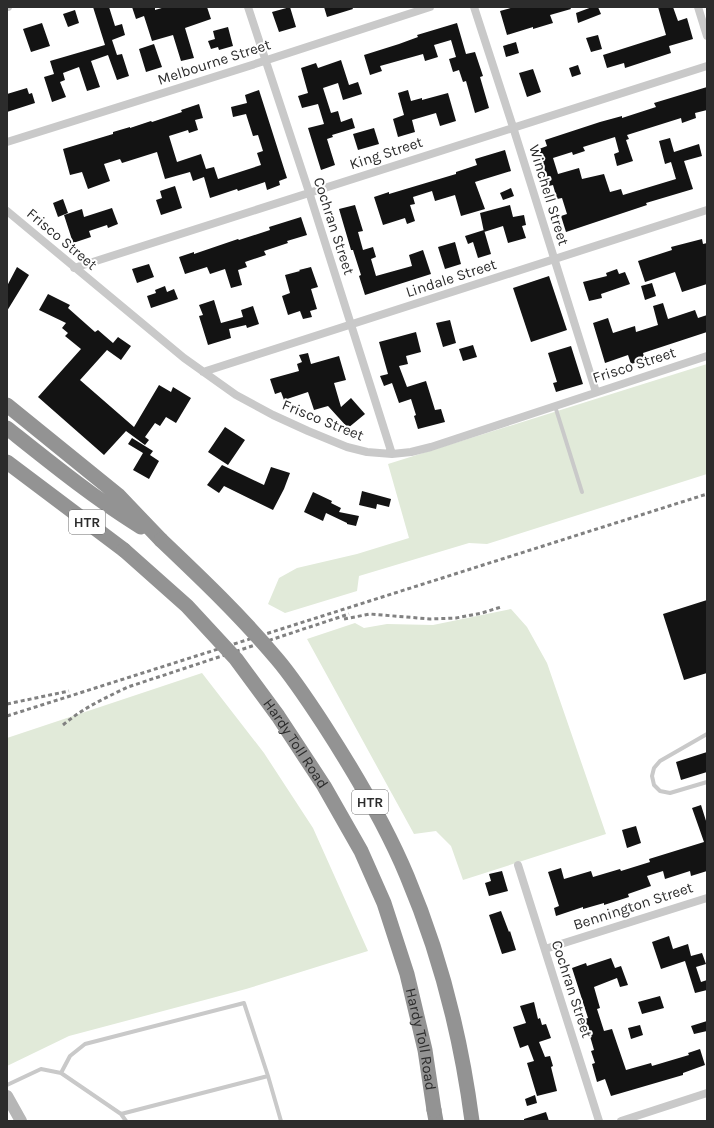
<svg xmlns="http://www.w3.org/2000/svg" width="714" height="1128" font-family="Karla,sans-serif">
	<style>
		.green { fill: #e1ead9 }
		.building { fill: #131313 }
		.lines { fill: none; stroke-linecap: round; stroke-linejoin: round }
		.service { stroke: #c9c9c9; stroke-width: 4 }
		.minor { stroke: #c9c9c9; stroke-width: 8 }
		.secondary { stroke: #b6b6b6; stroke-width: 12 }
		.motorway { stroke: #939393; stroke-width: 15 }
		.rail { stroke: #818181; stroke-width: 3; stroke-dasharray: 4 3; stroke-linecap: butt }
		.motorway-bridge { stroke: #939393; stroke-width: 15 }
		.labels { text-anchor: middle; stroke-width: 4; stroke-linejoin: round; paint-order: stroke }
		.shield { fill: #fff; stroke: #6b6b6b; stroke-width: 1 }
		.shield-label { font-size: 14px; font-weight: bold; fill: #2c2c2c }
		.street-label { font-size: 15px; fill: #2c2c2c; stroke: #fff }
	</style>
	<rect width="100%" height="100%" fill="#fff"/>
	<path class="green" d="M707,364V474L487,544L469,543L359,576L357,591L285,613L268,604L279,578L297,568L357,554L409,538L388,464Z
		M511,609L527,627L547,663L606,834L463,880L451,846L436,831L414,834L307,639L355,623L364,628L387,624L433,625Z
		M202,673L264,753L313,828L368,951L246,989L69,1036L7,1066V738Z"/>
	<path class="building" d="M93,7H109L115,26L122,24L125,35L112,40L117,55L122,54L129,76L117,80L108,55L91,61L100,87L87,91L79,67L63,73L65,80L60,82L66,97L52,102L44,77L54,74L50,61L105,45Z
		M132,7H155V10L165,7H207L211,19L185,28L194,58L181,61L173,35L152,41L144,16L136,19Z
		M290,7L296,27L279,32L272,12Z
		M324,7H352L353,9L327,17Z
		M514,7H570L571,9L550,15L553,23L533,29V27L507,35L500,11Z
		M592,7H598L601,14L578,23L576,13Z
		M658,7H673L678,21L687,18L693,39L669,46L671,53L625,68L624,63L607,68L603,55L666,35Z
		M75,10L79,23L68,27L63,14Z
		M42,23L50,46L31,52L23,29Z
		M457,23L466,54L475,52L483,76L480,77L489,108L475,113L466,81L463,82L459,70L453,72L449,59L456,57L451,40L434,45L438,57L425,61L423,54L380,66L382,71L370,75L364,55L399,44L418,37L417,35Z
		M228,27L233,46L219,50L218,47L211,49L208,41L215,39L213,31Z
		M598,35L602,49L591,52L586,38Z
		M516,42L519,53L506,57L503,46Z
		M154,44L162,67L146,72L139,49Z
		M341,60L349,85L358,82L362,94L343,100L338,83L323,88L331,113L338,111L341,122L352,118L355,128L332,135L333,137L327,139L335,165L321,170L308,128L324,124L318,104L302,108L298,96L308,93L301,68L316,63L318,68Z
		M578,65L581,74L572,77L569,68Z
		M533,69L541,92L527,97L519,73Z
		M707,87V110L695,113L696,118L682,123L681,118L627,135L629,139L626,140L633,161L617,166L614,154L619,152L615,137L583,147L585,151L573,155L572,152L553,158L558,174L579,168L582,179L604,174L610,192L621,189L623,195L676,179L671,162L665,164L659,141L670,138L674,152L699,144L702,156L684,161L693,189L646,203L647,205L566,232L561,216L567,214L562,198L557,199L553,185L549,186L539,149L547,146L545,140L600,122L622,116V118L656,107L654,103Z
		M27,88L29,94L32,93L35,103L7,112V94Z
		M259,90L287,178L279,181L280,185L267,190L265,182L238,191L237,189L210,198L204,177L193,181L190,172L165,179L157,152L122,163L120,159L104,164L110,181L88,189L82,172L70,175L63,149L113,134V132L130,127V128L151,121L152,122L182,112L181,110L199,104L203,118L195,120L198,130L189,133L188,130L169,136L177,162L201,154L206,169L214,167L218,179L261,165L257,153L263,151L258,135L253,136L246,114L233,117L231,107L247,103L245,95Z
		M408,90L411,101L422,98V100L448,93L456,121L440,126L436,113L412,120L415,132L398,137L393,119L404,115L398,93Z
		M374,128L379,144L358,150L353,134Z
		M505,150L511,171L475,182L485,209L461,216L455,195L435,201L432,191L413,197L415,204L410,205L415,221L407,224L405,218L383,225L374,197L389,192V194L456,174V172L477,165L475,159Z
		M175,186L182,208L161,215L156,200L162,198L160,191Z
		M511,188L514,196L503,200L500,193Z
		M63,199L68,213L58,217L53,203Z
		M355,205L363,231L358,232L363,250L373,247L376,257L371,259L376,276L412,266L409,255L423,250L431,274L365,295L359,276L361,275L353,250H351L339,209Z
		M510,205L513,217L524,215L526,225L522,226L526,238L508,243L503,226L484,232L480,213Z
		M112,208L118,224L108,228L107,225L89,231L91,237L73,243L64,215L82,209L84,217Z
		M301,217L307,235L287,241L288,243L264,251L266,255L245,262L247,267L238,270L242,285L231,288L225,269L210,274L207,267L185,274L179,257L194,252V254L238,239L239,240L270,230L269,227Z
		M484,230L491,254L478,258L473,242L468,244L465,236Z
		M702,239L703,244L707,243V284L682,292L675,272L645,282L638,261L672,250L671,247Z
		M455,242L461,264L445,269L438,247Z
		M149,264L154,277L137,283L132,269Z
		M17,267L29,275L7,311V286Z
		M311,267L318,287L311,289L317,309L310,311L312,317L303,319L300,311L288,315L282,296L290,293L285,275L300,271L299,270Z
		M617,269L619,274L625,272L630,284L601,294L602,298L589,301L583,282L607,276L606,273Z
		M549,276L567,330L531,342L513,288Z
		M652,283L656,296L645,300L641,286Z
		M165,286L167,292L174,289L178,299L151,308L147,296L156,293L155,290Z
		M48,294L70,305L68,308L95,332L98,330L113,343L118,337L131,346L121,360L107,350L80,380L134,427L159,385L171,392L173,387L191,398L176,423L166,417L160,426L155,423L145,437L149,440L145,445L126,431L104,455L38,397L81,349L65,336L68,333L62,328L66,323L39,310Z
		M214,300L221,323L243,317L241,310L253,306L259,324L247,328L246,325L229,329L231,338L208,345L199,316L203,315L199,305Z
		M663,303L668,319L695,310L698,318L707,315V332L643,353L645,360L631,364L628,355L605,363L593,323L608,318L613,333L635,326L636,332L658,325L653,306Z
		M450,320L456,343L443,347L436,323Z
		M416,332L421,352L406,356L408,364L399,366L407,387L426,381L435,410L441,409L445,422L418,429L414,416L416,415L411,399L399,403L392,383L384,386L380,376L388,374L379,342Z
		M473,345L477,357L463,361L459,349Z
		M571,346L583,384L556,392L553,383L557,382L548,353Z
		M308,353L311,364L339,356L346,380L334,383L341,407L351,398L365,414L348,428L328,406L314,410L308,392L284,400L281,392L275,394L270,379L299,371L297,364L302,362L299,355Z
		M225,427L245,440L228,465L208,452Z
		M132,438L153,451L150,455L159,461L149,479L133,470L143,453L128,444Z
		M222,465L264,485L271,467L290,473L284,489L273,510L224,486L219,493L207,485Z
		M362,491L391,499L389,507L377,504L376,509L359,505Z
		M313,492L332,501L331,503L341,508L339,512L359,516L356,526L347,524V523L326,513L323,521L304,512Z
		M707,600V673L684,680L663,614Z
		M707,752V772L681,780L676,762Z
		M701,805L707,824V871L691,876L690,871L665,879L663,871L647,876L651,886L628,894L629,897L604,905V903L583,909V907L556,916L554,908L559,906L548,872L561,868L564,879L591,871L593,877L620,869L621,871L650,862L649,859L704,842L692,808Z
		M636,826L641,843L627,848L622,830Z
		M502,871L508,891L489,896L485,883L491,881L489,874Z
		M501,911L509,932L510,931L516,950L502,954L489,915Z
		M669,936L673,949L688,944L691,956L702,953L706,964L696,967L701,982L707,980V990L695,993L685,961L661,969L652,942Z
		M611,958L615,968L621,966L628,985L620,987L617,978L594,987L600,1008L597,1009L604,1031L612,1029L626,1070L651,1063L652,1066L689,1055L688,1053L700,1049L705,1065L683,1073V1075L611,1096L605,1079L597,1082L592,1064L595,1063L591,1051L594,1050L585,1019L588,1018L572,968L586,963L587,966Z
		M660,996L664,1008L642,1014L638,1002Z
		M534,1002L538,1019L540,1018L542,1025L546,1024L551,1038L539,1042L545,1057L550,1056L553,1066L551,1067L557,1091L537,1096L527,1063L534,1061L528,1045L520,1048L513,1027L526,1023L520,1006Z
		M707,1021V1031L694,1034L691,1026Z
		M640,1025L643,1035L631,1039L628,1028Z
		M535,1095L537,1103L527,1106L525,1099Z
		M546,1112L549,1121H524V1119Z"/>
	<g class="lines">
		<path class="service" d="M555,406L582,492
			M707,734L660,761L654,768L652,776L654,785L660,791L670,793L707,782
			M268,1076L281,1121
			M7,1085L41,1069L61,1073L121,1114L268,1076L244,1003L85,1044L70,1056L61,1073
			M121,1114L126,1121"/>
		<path class="minor" d="M7,7H8
			M248,7L309,192L392,454
			M474,7L513,127L596,392
			M698,7L707,36
			M7,142L255,64L430,7
			M7,211L184,358L236,395L273,415L308,431L347,447L367,452L392,454L411,452L431,447L707,356
			M74,268L707,66
			M203,372L707,210
			M518,865L599,1121
			M545,949L707,898
			M621,1121L707,1093"/>
		<path class="secondary" d="M7,1096L21,1121"/>
		<path class="motorway" d="M7,405L118,495L161,540
			M7,428C51,463 94,498 141,527
			M7,462L124,550
			M434,1110L436,1121"/>
		<path class="rail" d="M344,619L370,614L430,619L456,618L482,613L501,607
			M7,704L69,691
			M7,716L707,494
			M63,725C83,708 105,698 128,687L349,614"/>
		<g class="motorway-bridge">
			<path d="M161,540C201,578 241,616 277,659C294,679 309,702 324,725C355,773 385,823 407,876C440,954 461,1037 472,1121"/>
			<path id="s1" d="M124,550L187,606L236,659L278,716L324,786L361,851L384,903L407,974L425,1050L434,1110"/>
		</g>
	</g>
	<g class="labels">
		<g class="shield">
			<rect x="69" y="510" width="36" height="24" rx="3"/>
			<rect x="352" y="790" width="36" height="24" rx="3"/>
		</g>
		<g class="shield-label">
			<text x="87" y="527">HTR</text>
			<text x="370" y="807">HTR</text>
		</g>
		<g class="street-label">
			<text transform="translate(214 62) rotate(-18)" y="5">Melbourne Street</text>
			<text transform="translate(386 153) rotate(-18)" y="5">King Street</text>
			<text transform="translate(549 195) rotate(73)" y="5">Winchell Street</text>
			<text transform="translate(334 226) rotate(72)" y="5">Cochran Street</text>
			<text transform="translate(62 239) rotate(40)" y="5">Frisco Street</text>
			<text transform="translate(451 278) rotate(-18)" y="5">Lindale Street</text>
			<text transform="translate(634 365) rotate(-18)" y="5">Frisco Street</text>
			<text transform="translate(323 420) rotate(22)" y="5">Frisco Street</text>
			<text dy="5" stroke="none"><textPath href="#s1" startOffset="260">Hardy Toll Road</textPath></text>
			<text transform="translate(633 906) rotate(-18)" y="5">Bennington Street</text>
			<text transform="translate(572 989) rotate(72)" y="5">Cochran Street</text>
			<text dy="5" stroke="none"><textPath href="#s1" startOffset="584">Hardy Toll Road</textPath></text>
		</g>
	</g>
	<rect width="714" height="1128" fill="none" stroke="#2c2c2c" stroke-width="16"/>
</svg>
